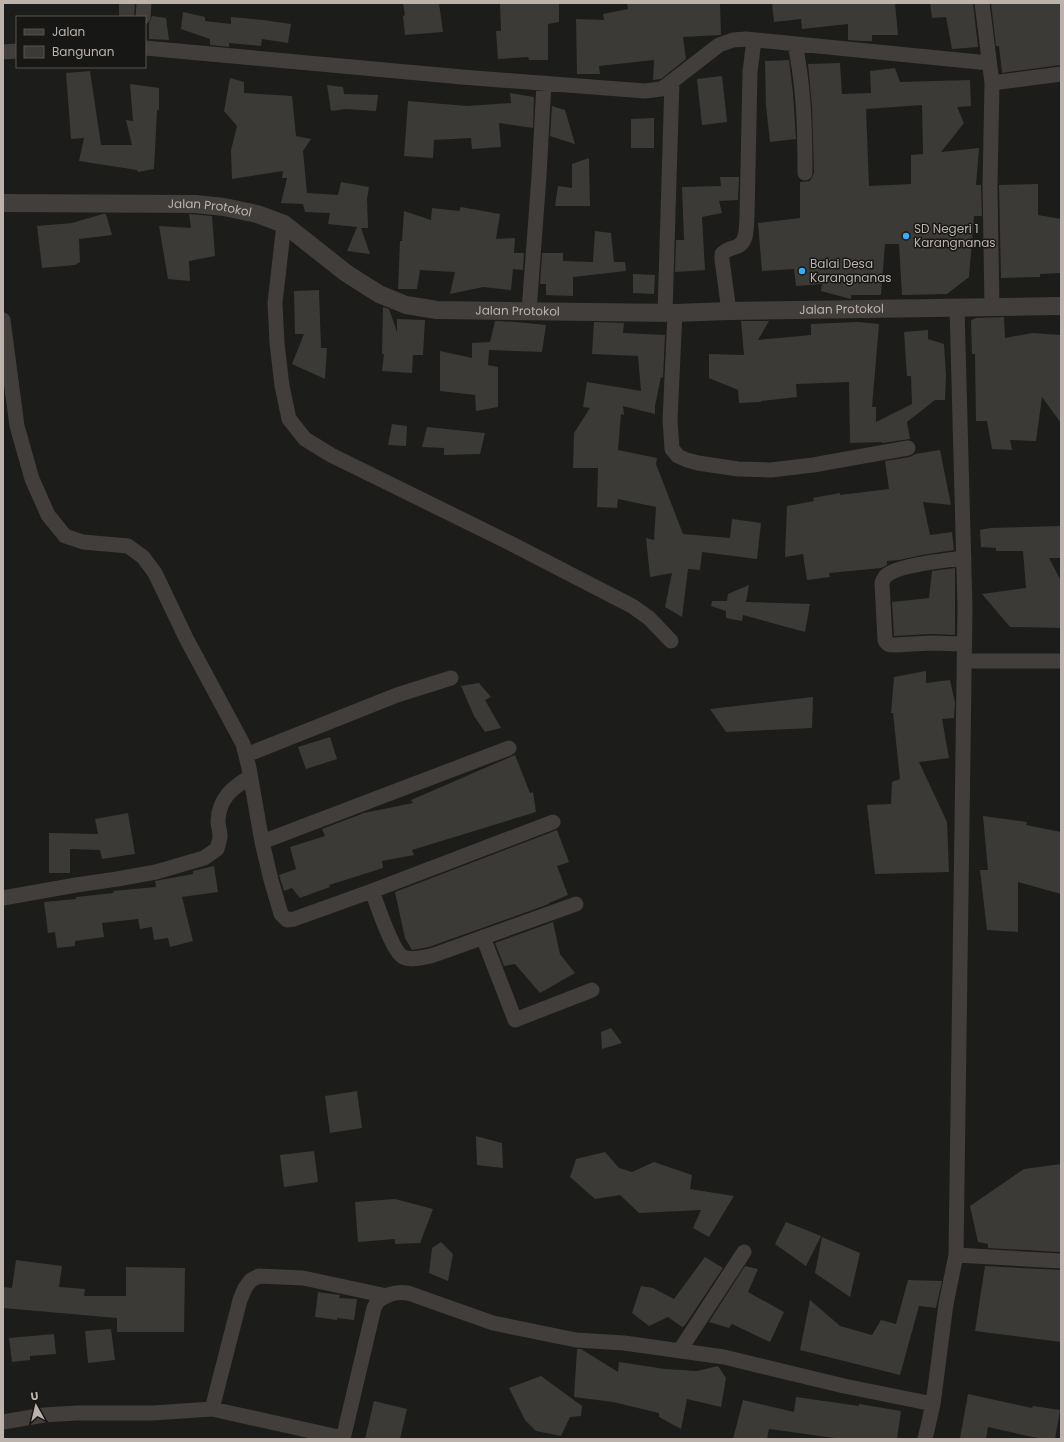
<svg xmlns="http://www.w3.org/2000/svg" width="1064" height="1442" font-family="Poppins,sans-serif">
	<rect width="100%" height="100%" fill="#1c1c1a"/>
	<!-- building -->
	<path fill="#3b3a37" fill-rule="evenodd" d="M 119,3 L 135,3 L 134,17 L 119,17 Z
		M 403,3 L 439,3 L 443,32 L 405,35 L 403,16 L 405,15 Z
		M 500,3 L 559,3 L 559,22 L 548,24 L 548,60 L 529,60 L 528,57 L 498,59 L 496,31 L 501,31 Z
		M 627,3 L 720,3 L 721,35 L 683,37 L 686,59 L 661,79 L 653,80 L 654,60 L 599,66 L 600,74 L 577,74 L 576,19 L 604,20 L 603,14 L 628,9 Z
		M 772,3 L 895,3 L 898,35 L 872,35 L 872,41 L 861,41 L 848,40 L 848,24 L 802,29 L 801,19 L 774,22 Z
		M 930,3 L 973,3 L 978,47 L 952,49 L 946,17 L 932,18 Z
		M 991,3 L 1061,3 L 1061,65 L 1002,73 L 999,46 L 996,46 Z
		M 183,12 L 205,17 L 205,21 L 231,24 L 231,17 L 263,20 L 291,24 L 288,43 L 262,39 L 261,46 L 229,43 L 229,47 L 210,45 L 210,39 L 181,29 Z
		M 152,16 L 166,18 L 169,40 L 149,39 L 149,23 Z
		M 789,60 L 793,93 L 796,139 L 770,142 L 766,106 L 765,61 Z
		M 840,63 L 842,94 L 871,93 L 870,71 L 895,68 L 900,82 L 970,80 L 971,106 L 957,107 L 964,123 L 941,152 L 979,148 L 976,185 L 981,185 L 982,216 L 974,216 L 969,277 L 947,294 L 902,295 L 899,244 L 885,244 L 881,295 L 851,295 L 851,299 L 821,291 L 822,284 L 796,286 L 794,269 L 762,271 L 758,223 L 800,218 L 800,182 L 810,181 L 814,173 L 812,107 L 808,64 ZM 922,105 L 923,154 L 911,155 L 911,184 L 869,186 L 866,109 Z
		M 90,71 L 101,145 L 132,145 L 126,120 L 133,121 L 130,84 L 159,88 L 159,110 L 157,110 L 154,169 L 138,172 L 137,170 L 79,161 L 84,138 L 71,139 L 66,73 Z
		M 722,76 L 727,122 L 702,125 L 697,79 Z
		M 230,78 L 244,82 L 244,93 L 292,96 L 296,136 L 311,139 L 303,151 L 307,193 L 338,195 L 341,182 L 369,187 L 367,199 L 368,228 L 361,228 L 370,254 L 347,251 L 357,227 L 328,224 L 330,213 L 305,212 L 303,204 L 281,203 L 287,178 L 282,178 L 283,171 L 232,179 L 231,150 L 237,126 L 224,111 Z
		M 327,85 L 343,87 L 344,94 L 378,95 L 376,111 L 346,109 L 331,111 Z
		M 510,93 L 534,97 L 533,128 L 499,123 L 501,147 L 472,149 L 471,138 L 434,140 L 433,158 L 404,156 L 408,101 L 467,106 L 511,103 Z
		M 552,106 L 565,110 L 575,144 L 550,136 Z
		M 654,118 L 654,148 L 631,148 L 631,119 Z
		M 589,158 L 590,206 L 555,206 L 558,186 L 572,188 L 572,164 Z
		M 720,177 L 739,177 L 738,200 L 719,201 L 722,213 L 702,217 L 705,270 L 675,272 L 676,240 L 684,240 L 682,187 L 721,186 Z
		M 1038,184 L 1038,215 L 1061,219 L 1061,273 L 1040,274 L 1040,277 L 1001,278 L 999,185 Z
		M 461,207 L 500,214 L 496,239 L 515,238 L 514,253 L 524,253 L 523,270 L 513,269 L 511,290 L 483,287 L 450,294 L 455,272 L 420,270 L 417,289 L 398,289 L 400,241 L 402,241 L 404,211 L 431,220 L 432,208 L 459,211 Z
		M 103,214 L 106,214 L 112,235 L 79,239 L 80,262 L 75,265 L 42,268 L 37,226 L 72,223 Z
		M 189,214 L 212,216 L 215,256 L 189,261 L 190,281 L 168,279 L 159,226 L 191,228 Z
		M 595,231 L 611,233 L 614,262 L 625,262 L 626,271 L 573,277 L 573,296 L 546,295 L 546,284 L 540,284 L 542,253 L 563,253 L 563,261 L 593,262 Z
		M 633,274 L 655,275 L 654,294 L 633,293 Z
		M 319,290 L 321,348 L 327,348 L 325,379 L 292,364 L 304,334 L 295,334 L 294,291 Z
		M 383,307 L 389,309 L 397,332 L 397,319 L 425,320 L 423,355 L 413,355 L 412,373 L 382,371 L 384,354 L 382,354 Z
		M 1004,317 L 1005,338 L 1032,333 L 1061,335 L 1061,423 L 1042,397 L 1036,441 L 1010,440 L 1012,450 L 992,449 L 987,421 L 976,421 L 975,354 L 972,354 L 971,320 L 976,318 Z
		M 495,321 L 516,322 L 546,325 L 542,352 L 489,350 L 488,365 L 498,367 L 498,407 L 476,411 L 475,395 L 440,391 L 440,351 L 472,358 L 472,343 L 490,342 Z
		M 741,321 L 769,321 L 758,340 L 811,335 L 811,324 L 858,322 L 879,324 L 872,407 L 876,407 L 876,422 L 912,404 L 911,376 L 907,376 L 904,332 L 928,330 L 928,339 L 944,344 L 946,376 L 945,400 L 935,400 L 907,422 L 910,439 L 882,443 L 882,442 L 850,443 L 849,382 L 796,384 L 797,397 L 761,401 L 761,402 L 739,403 L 738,390 L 709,378 L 709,354 L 744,355 Z
		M 594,322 L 624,323 L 623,333 L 665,335 L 663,378 L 661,377 L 655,406 L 655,414 L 623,406 L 624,415 L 621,414 L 618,450 L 657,458 L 656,464 L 683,534 L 730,538 L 732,519 L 761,523 L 757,559 L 702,552 L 700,570 L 688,569 L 682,617 L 665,607 L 672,573 L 650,577 L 646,538 L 654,540 L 656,507 L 618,499 L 617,508 L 597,507 L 598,468 L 573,468 L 574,433 L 590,408 L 583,407 L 587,382 L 641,391 L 638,356 L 592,354 Z
		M 392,424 L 407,426 L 406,446 L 388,445 Z
		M 427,427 L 485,433 L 480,454 L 444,455 L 444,448 L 422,447 Z
		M 940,450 L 951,505 L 923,502 L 930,535 L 952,532 L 954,550 L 922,555 L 899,560 L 887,561 L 887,565 L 881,568 L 829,573 L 830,577 L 807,580 L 803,554 L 785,557 L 787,506 L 814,501 L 813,498 L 840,493 L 840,495 L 889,489 L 885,461 L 910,457 L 915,454 Z
		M 1061,526 L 1061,558 L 1049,558 L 1061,581 L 1061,628 L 1010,627 L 982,594 L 1026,588 L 1023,551 L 996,551 L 996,548 L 981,547 L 980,530 L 990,528 Z
		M 955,568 L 955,635 L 930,634 L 894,636 L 892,602 L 929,598 L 932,571 Z
		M 749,585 L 746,602 L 810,604 L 805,632 L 743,615 L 742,621 L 726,618 L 726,611 L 711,606 L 712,601 L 727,601 L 728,594 Z
		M 926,671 L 926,683 L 950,680 L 955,703 L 954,718 L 942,719 L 949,758 L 919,762 L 947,822 L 949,872 L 875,874 L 867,805 L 891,804 L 892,782 L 900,779 L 893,713 L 891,713 L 894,677 Z
		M 479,683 L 491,697 L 485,700 L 501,728 L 485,732 L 474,716 L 461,686 Z
		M 813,697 L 812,728 L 726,732 L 710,709 Z
		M 330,737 L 337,759 L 306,769 L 298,747 Z
		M 515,755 L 530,793 L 533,792 L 536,812 L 412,850 L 414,855 L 382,861 L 383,868 L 329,885 L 330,887 L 300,898 L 292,888 L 284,891 L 279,875 L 296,869 L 290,847 L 325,836 L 322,829 L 364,813 L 413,803 L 411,800 Z
		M 128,813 L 135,854 L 102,859 L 100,850 L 70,849 L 70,873 L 49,873 L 49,833 L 98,834 L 95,819 Z
		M 983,816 L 1027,822 L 1026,825 L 1061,832 L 1061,894 L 1018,882 L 1018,932 L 987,930 L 980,870 L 988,870 Z
		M 557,830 L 569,862 L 557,866 L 568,895 L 549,903 L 549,904 L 429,947 L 412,950 L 405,938 L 395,892 Z
		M 214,866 L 218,892 L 182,897 L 193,941 L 170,947 L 168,938 L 154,940 L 152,927 L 140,929 L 138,919 L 102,923 L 104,937 L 75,941 L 75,946 L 57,948 L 55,932 L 48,933 L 44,902 L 76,899 L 76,897 L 114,893 L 113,891 L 156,887 L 155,881 L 193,874 L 193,871 Z
		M 553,922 L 560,954 L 575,973 L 540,993 L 515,964 L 504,966 L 495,943 Z
		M 611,1028 L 622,1043 L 602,1049 L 601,1032 Z
		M 357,1091 L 362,1128 L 330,1133 L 325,1096 Z
		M 476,1136 L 502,1143 L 503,1168 L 477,1165 Z
		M 314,1151 L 318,1182 L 284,1187 L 280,1155 Z
		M 605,1152 L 619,1168 L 632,1172 L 654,1162 L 692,1175 L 690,1189 L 734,1196 L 709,1237 L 693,1228 L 701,1210 L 639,1213 L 620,1195 L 595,1199 L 570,1177 L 576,1159 Z
		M 1061,1164 L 1061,1252 L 988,1248 L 988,1244 L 978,1242 L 970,1206 L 1024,1169 Z
		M 395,1199 L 433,1209 L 420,1243 L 395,1244 L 395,1239 L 358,1242 L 355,1202 Z
		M 786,1222 L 821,1236 L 806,1266 L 775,1244 Z
		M 822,1237 L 860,1253 L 850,1297 L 815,1273 Z
		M 441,1242 L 453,1254 L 448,1281 L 429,1273 L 432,1248 Z
		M 705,1257 L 723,1268 L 685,1325 L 682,1327 L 668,1317 L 649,1326 L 632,1313 L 641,1286 L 653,1288 L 674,1299 Z
		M 16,1260 L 62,1266 L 59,1287 L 85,1289 L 84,1296 L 126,1296 L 126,1267 L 185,1268 L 184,1332 L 117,1332 L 117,1318 L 3,1308 L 3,1287 L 12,1288 Z
		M 745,1266 L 758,1269 L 748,1292 L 784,1312 L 770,1342 L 732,1324 L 729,1328 L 709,1322 Z
		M 985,1266 L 1061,1270 L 1061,1342 L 975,1331 Z
		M 908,1280 L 942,1281 L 936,1308 L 919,1306 L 900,1375 L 800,1350 L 810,1300 L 840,1326 L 872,1335 L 881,1320 L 896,1324 Z
		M 318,1292 L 340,1295 L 339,1298 L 357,1299 L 354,1320 L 337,1318 L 337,1320 L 315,1317 Z
		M 111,1329 L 115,1360 L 88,1363 L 85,1331 Z
		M 54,1334 L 56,1354 L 30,1356 L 30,1360 L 12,1362 L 9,1338 Z
		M 577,1349 L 581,1349 L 618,1372 L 619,1362 L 665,1369 L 697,1371 L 718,1366 L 726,1378 L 721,1407 L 687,1399 L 681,1429 L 659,1417 L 659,1413 L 613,1402 L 574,1397 Z
		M 541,1376 L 582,1406 L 581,1416 L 570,1417 L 561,1436 L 536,1431 L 525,1420 L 509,1388 Z
		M 968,1394 L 1032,1408 L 1033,1406 L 1060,1410 L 1055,1439 L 1043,1439 L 1023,1435 L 988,1427 L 986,1439 L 960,1438 Z
		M 796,1397 L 859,1406 L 859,1404 L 901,1411 L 897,1439 L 842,1439 L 769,1429 L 767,1439 L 733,1439 L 743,1400 L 794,1412 Z
		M 374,1401 L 407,1409 L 400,1439 L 365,1439 Z"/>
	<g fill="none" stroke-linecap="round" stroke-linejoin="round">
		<!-- minor -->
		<path stroke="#413e3b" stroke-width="15" d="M 982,3 L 992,83 L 990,185 L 992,308
			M 143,17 L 144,3
			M 795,44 C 804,87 805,129 805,173
			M 145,48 L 462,77 L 645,91 L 661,89 L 666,86 L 719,45 L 733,40 L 746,39 L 989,63
			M 3,52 L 17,51
			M 992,83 L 1061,74
			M 284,224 L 275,303 L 277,343 L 282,386 L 289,419 L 305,439 L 331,455 L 510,543 L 632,606 L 649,618 L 671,641
			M 529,311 L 539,176 L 544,83
			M 729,311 L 722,260 L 722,254 C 726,249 730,249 736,247 C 748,243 746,227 747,217 L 750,72 L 754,40
			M 665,313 L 672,81
			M 675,313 L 670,420 L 672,449 L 678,456 L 687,460 L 698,463 L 738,469 L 771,470 L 813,465 L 908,448
			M 3,320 L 17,426 L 32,479 L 48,515 L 65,536 L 83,542 L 128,546 L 143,557 L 155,573 L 186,638 L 243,744 L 249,768 L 262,842 L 271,880 L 281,914 L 287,920 L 294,919 L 372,891 C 377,904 392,951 403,957 C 411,961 423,957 431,956 L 576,904
			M 964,558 C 947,560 899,565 887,575 C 884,577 883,580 882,583 L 885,640 C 887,645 890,645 895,645 L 931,643 L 964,644
			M 964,661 L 1061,661
			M 246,755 L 397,695 L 451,678
			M 262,842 L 509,748
			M 372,891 L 553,822
			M 3,898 L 76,885 L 117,879 L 156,872 L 204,858 L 217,849 C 218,845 220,841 220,836 C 220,831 218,826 218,821 C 219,798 232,788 250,777
			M 483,937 L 515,1020 L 592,990
			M 956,1255 L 1061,1261
			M 680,1350 L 744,1252
			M 212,1409 L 240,1300 L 245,1288 L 251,1280 L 259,1276 L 303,1278 L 387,1296
			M 3,1422 L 44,1415 L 77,1413 L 153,1413 L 212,1409 L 343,1438
			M 343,1439 L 374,1308 C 379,1295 396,1291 408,1293 L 493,1323 L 576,1340 L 624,1343 L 724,1357 L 844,1386 L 933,1404
			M 925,1439 L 933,1404 L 946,1304 L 956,1255 L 965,608 L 957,307"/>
		<!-- tertiary -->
		<path stroke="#413e3b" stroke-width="18" id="s1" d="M 3,203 L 195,204 L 224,207 L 257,214 L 284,224 L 346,273 L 379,294 L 406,305 L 437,310 L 675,313 L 729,311 L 1061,306"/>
	</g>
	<!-- markers -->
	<g fill="#36adf8" stroke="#171715" stroke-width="1.5">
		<circle cx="906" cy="236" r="4"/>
		<circle cx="802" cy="271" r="4"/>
	</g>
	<g text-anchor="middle" stroke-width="3" stroke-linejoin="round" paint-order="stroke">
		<!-- street labels -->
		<g font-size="12" fill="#bcb3ac" stroke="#171715">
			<text dy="4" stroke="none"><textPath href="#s1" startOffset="207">Jalan Protokol</textPath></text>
			<text dy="4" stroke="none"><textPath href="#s1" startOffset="867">Jalan Protokol</textPath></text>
			<text dy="4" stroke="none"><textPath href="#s1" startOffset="543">Jalan Protokol</textPath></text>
		</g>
		<!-- poi labels -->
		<g font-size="12" fill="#bcb3ac" stroke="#171715" text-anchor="start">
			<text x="914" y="233">SD Negeri 1<tspan x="914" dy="14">Karangnanas</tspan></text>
			<text x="810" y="268">Balai Desa<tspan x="810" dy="14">Karangnanas</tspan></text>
		</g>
	</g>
	<!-- border -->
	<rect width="1064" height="1442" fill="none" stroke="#bcb3ac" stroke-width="8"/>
	<!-- legend -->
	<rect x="16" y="16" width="130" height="52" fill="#171715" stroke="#595551"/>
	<rect x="24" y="29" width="20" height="6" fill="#413e3b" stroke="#595551"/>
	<text x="52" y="36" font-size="12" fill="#bcb3ac">Jalan</text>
	<rect x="24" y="46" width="20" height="12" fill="#3b3a37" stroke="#595551"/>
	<text x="52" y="56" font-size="12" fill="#bcb3ac">Bangunan</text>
	<!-- north arrow -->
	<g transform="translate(36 1406) rotate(352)" stroke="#171715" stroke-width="3" paint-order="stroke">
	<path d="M0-3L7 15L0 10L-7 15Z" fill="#bcb3ac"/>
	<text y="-6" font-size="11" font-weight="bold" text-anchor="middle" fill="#bcb3ac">U</text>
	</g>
</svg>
